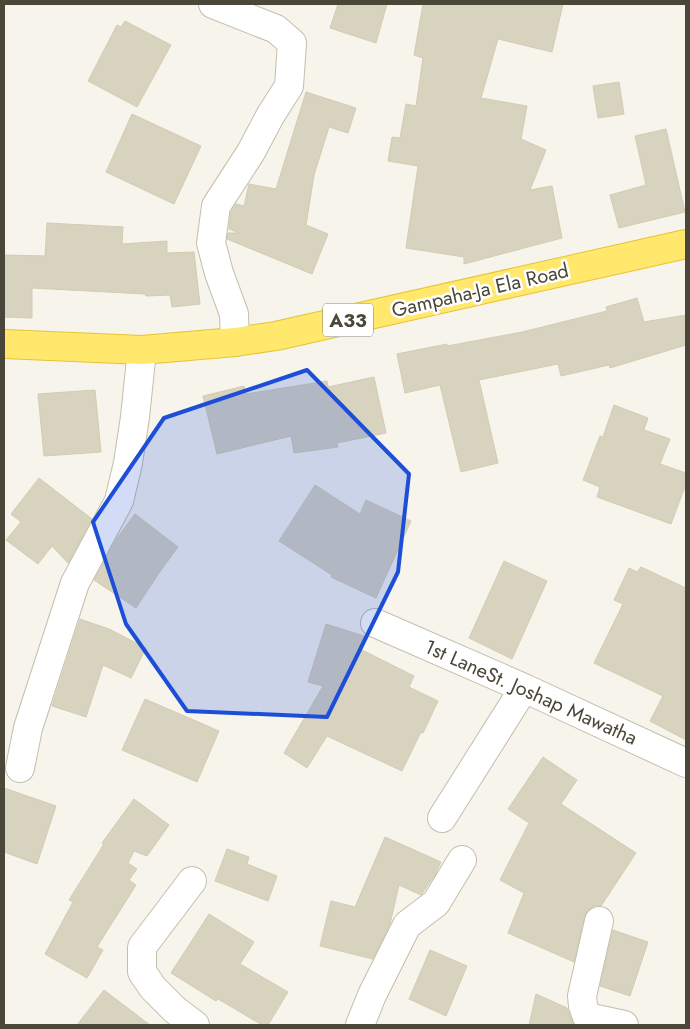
<svg xmlns="http://www.w3.org/2000/svg" width="690" height="1029" font-family="Jost,sans-serif">
	<rect width="100%" height="100%" fill="#f6f4eb"/>
	<!-- building -->
	<path fill="#d8d3bf" stroke="#d3ccb2" d="M 338,4 L 387,4 L 376,43 L 330,28 Z
		M 423,4 L 563,4 L 552,52 L 498,39 L 481,98 L 527,106 L 521,139 L 546,150 L 530,190 L 552,186 L 562,238 L 464,264 L 464,257 L 406,248 L 418,166 L 388,161 L 392,137 L 400,138 L 406,104 L 416,106 L 423,58 L 414,55 Z
		M 125,21 L 171,45 L 137,107 L 88,81 L 117,25 L 121,27 Z
		M 619,82 L 624,114 L 598,118 L 593,86 Z
		M 306,92 L 356,108 L 348,133 L 329,127 L 314,175 L 306,225 L 328,234 L 312,274 L 227,239 L 228,233 L 239,233 L 229,229 L 231,212 L 236,204 L 244,206 L 249,184 L 276,189 Z
		M 132,114 L 201,146 L 174,204 L 106,172 Z
		M 666,129 L 685,212 L 619,228 L 610,195 L 646,185 L 635,136 Z
		M 47,223 L 123,227 L 122,244 L 167,241 L 167,253 L 194,252 L 200,304 L 172,307 L 170,295 L 146,296 L 145,294 L 32,288 L 32,318 L 4,317 L 4,255 L 45,256 Z
		M 637,298 L 644,322 L 686,315 L 686,345 L 610,368 L 609,365 L 561,376 L 558,364 L 479,380 L 498,463 L 461,472 L 440,385 L 405,393 L 397,354 L 447,344 L 447,346 L 522,332 L 607,311 L 606,307 Z
		M 374,377 L 386,433 L 337,443 L 338,447 L 294,453 L 291,436 L 217,454 L 203,396 L 244,386 L 246,394 L 327,381 L 328,387 Z
		M 95,390 L 101,452 L 44,456 L 38,394 Z
		M 614,405 L 648,418 L 644,430 L 670,439 L 660,464 L 686,473 L 686,484 L 671,524 L 597,497 L 600,487 L 583,480 L 600,436 L 603,437 Z
		M 39,478 L 92,519 L 68,563 L 52,546 L 38,564 L 6,540 L 21,522 L 11,514 Z
		M 315,485 L 360,514 L 366,500 L 411,521 L 376,598 L 331,577 L 332,575 L 279,541 Z
		M 135,514 L 178,547 L 159,573 L 136,608 L 94,580 L 117,538 Z
		M 504,561 L 547,581 L 512,659 L 469,638 Z
		M 641,567 L 686,588 L 686,740 L 650,721 L 663,696 L 594,663 L 623,604 L 614,600 L 629,568 L 637,572 Z
		M 80,619 L 109,629 L 146,648 L 131,678 L 103,665 L 86,717 L 52,706 Z
		M 326,624 L 364,636 L 360,649 L 414,676 L 409,687 L 438,701 L 423,733 L 421,732 L 402,771 L 327,736 L 307,768 L 284,753 L 323,686 L 308,682 Z
		M 145,699 L 219,731 L 197,782 L 122,750 Z
		M 543,757 L 577,780 L 561,804 L 636,853 L 601,906 L 594,906 L 587,911 L 584,918 L 574,962 L 508,933 L 524,893 L 500,880 L 529,823 L 508,809 Z
		M 4,788 L 56,806 L 37,864 L 4,852 Z
		M 134,799 L 169,825 L 147,856 L 134,851 L 128,863 L 137,869 L 129,880 L 136,885 L 97,947 L 103,950 L 87,978 L 45,954 L 73,902 L 69,900 L 104,844 L 102,843 Z
		M 385,837 L 441,862 L 435,875 L 421,895 L 399,885 L 390,924 L 373,959 L 320,946 L 331,901 L 355,907 Z
		M 227,849 L 249,857 L 247,864 L 277,876 L 268,901 L 215,881 Z
		M 209,914 L 254,942 L 240,964 L 288,992 L 268,1025 L 262,1025 L 218,999 L 216,1001 L 171,973 Z
		M 613,930 L 648,942 L 630,996 L 600,986 Z
		M 430,950 L 467,966 L 446,1016 L 409,999 Z
		M 104,990 L 150,1025 L 77,1025 Z
		M 536,994 L 567,1008 L 574,1025 L 529,1025 Z"/>
	<g fill="none" stroke-linecap="round" stroke-linejoin="round">
		<!-- street casing -->
		<g stroke="#c2bfac" stroke-width="30">
			<path id="street" d="M 213,4 L 276,29 L 292,43 L 289,86 L 270,116 L 251,152 L 216,206 L 211,243 L 219,273 L 234,314 L 235,342
				M 375,623 L 524,688 L 686,763
				M 20,768 L 28,728 L 75,583 L 119,501 L 128,463 L 135,417 L 142,350
				M 442,818 L 524,688
				M 192,881 L 142,947 L 142,972 L 153,988 L 175,1010 L 195,1025
				M 599,921 L 582,996 L 583,1006 L 587,1017 L 624,1025
				M 360,1025 L 372,995 L 407,925 L 436,903 L 462,860"/>
		</g>
		<!-- highway casing -->
		<g stroke="#e5c435" stroke-width="30">
			<path id="highway" d="M 4,344 L 142,350 L 235,342 L 276,336 L 686,244"/>
		</g>
		<!-- street -->
		<use href="#street" stroke="#fff" stroke-width="28"/>
		<!-- highway -->
		<use href="#highway" stroke="#ffe86c" stroke-width="28"/>
	</g>
	<!-- marked area -->
	<path fill="#1d4ed8" fill-opacity="0.2" stroke="#1d4ed8" stroke-width="4" stroke-linejoin="round" d="M 307,370 L 409,474 L 398,572 L 327,717 L 187,711 L 126,624 L 93,522 L 164,418 Z"/>
	<g text-anchor="middle" stroke-width="5" stroke-linejoin="round" paint-order="stroke">
		<!-- shield labels -->
		<rect fill="#fff" stroke="#817e74" stroke-width="1" x="323" y="303.5" width="50" height="33" rx="4"/>
		<g font-size="19" font-weight="bold" fill="#4b4738">
			<text x="348" y="327">A33</text>
		</g>
		<!-- street labels -->
		<g font-size="20" fill="#4b4738" stroke="#fff">
			<text transform="translate(480 290) rotate(-13)" y="7">Gampaha-Ja Ela Road</text>
			<text transform="translate(531 692) rotate(24)" y="7">1st LaneSt. Joshap Mawatha</text>
		</g>
	</g>
	<!-- border -->
	<rect width="690" height="1029" fill="none" stroke="#4b4738" stroke-width="10"/>
</svg>
